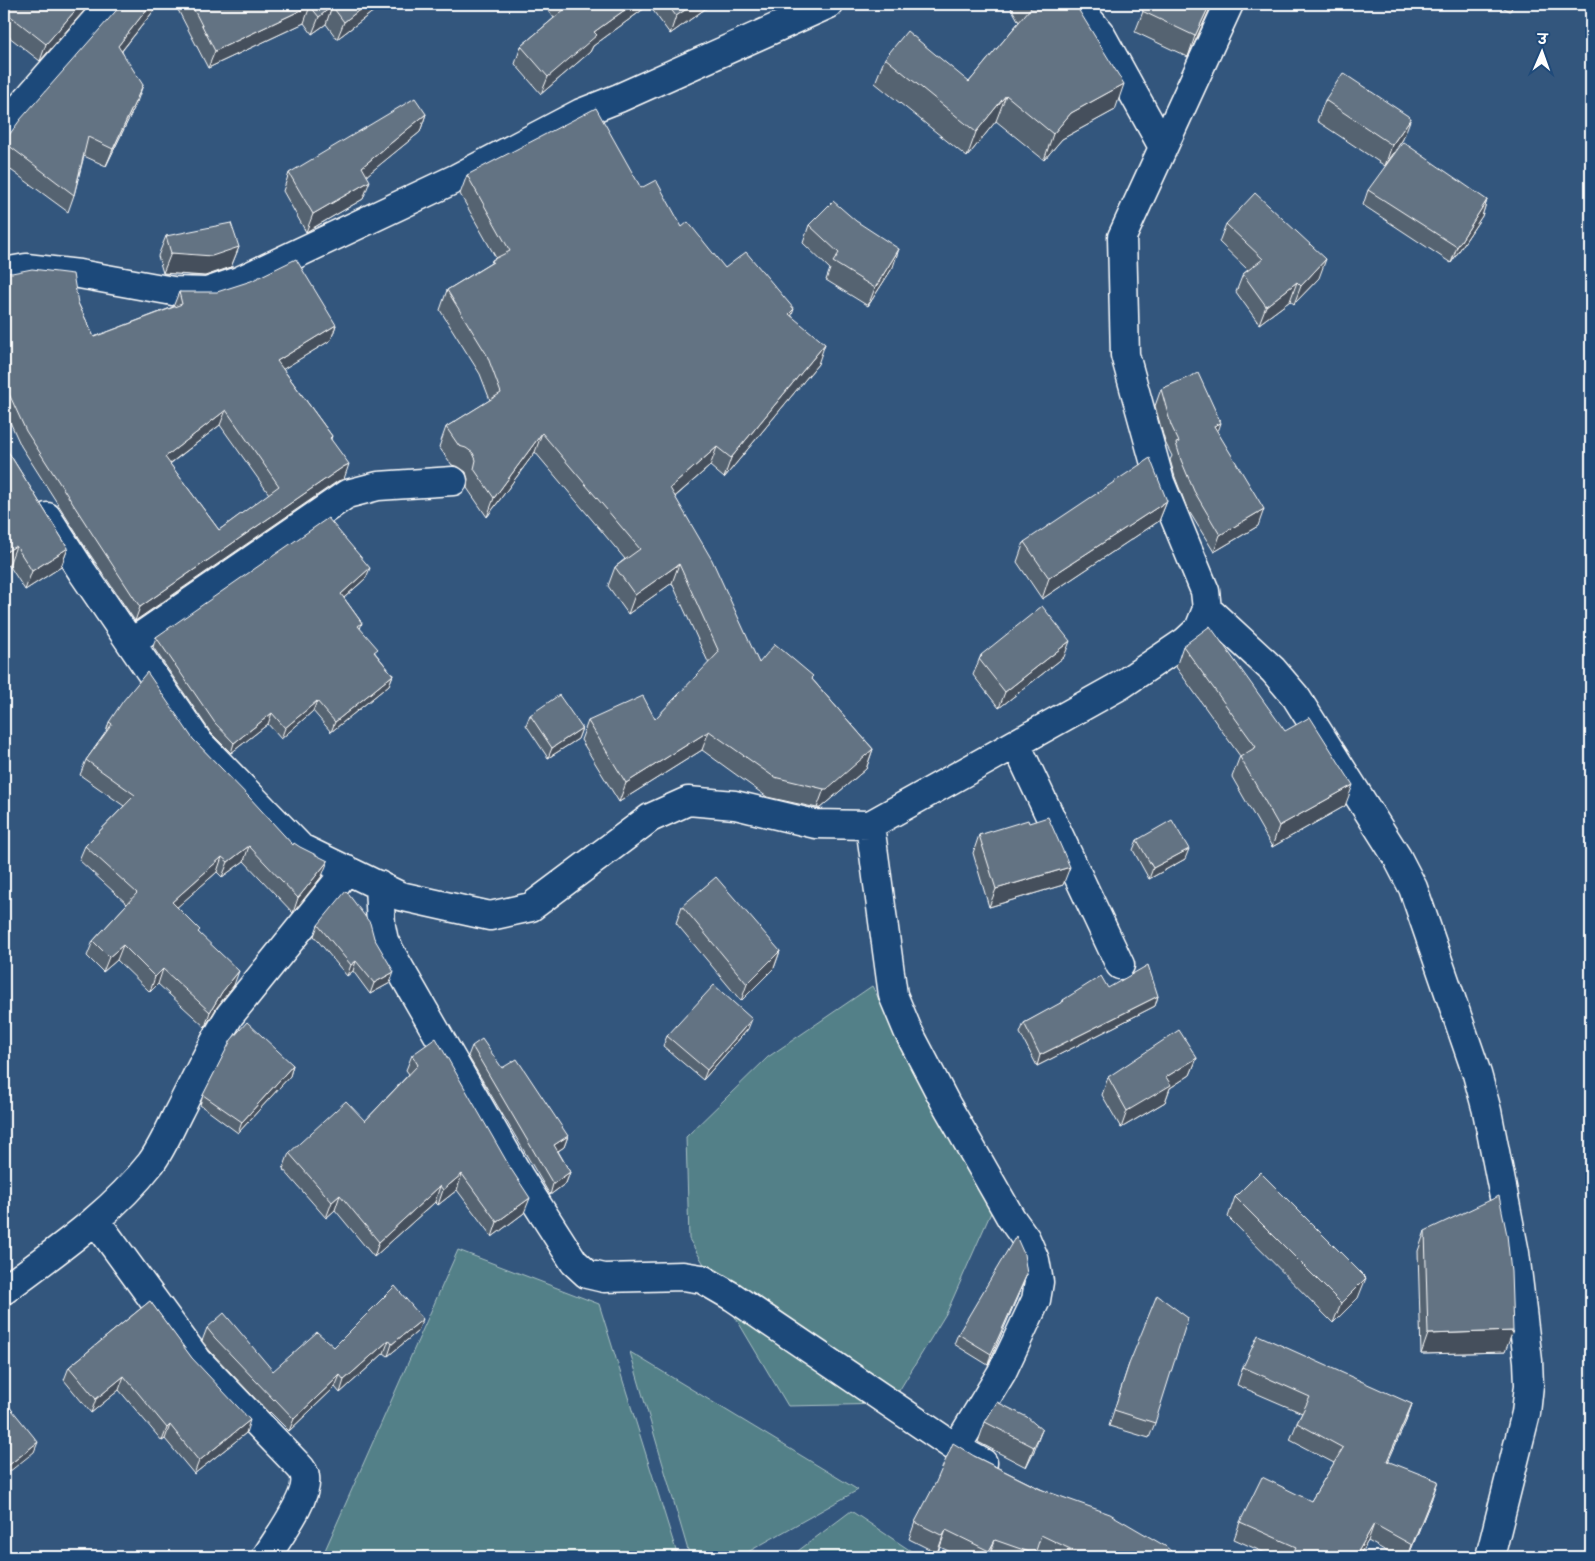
<svg xmlns="http://www.w3.org/2000/svg" width="1595" height="1561" font-family="'Comic Neue','Playpen Sans Deva',sans-serif">
	<rect width="100%" height="100%" fill="#33567d"/>
	<filter id="ink" filterUnits="userSpaceOnUse"><feTurbulence type="fractalNoise" baseFrequency=".02" numOctaves="2"/><feDisplacementMap in="SourceGraphic" scale="10" xChannelSelector="R" yChannelSelector="G"/><feConvolveMatrix kernelMatrix="1 2 1 2 8 2 1 2 1" color-interpolation-filters="sRGB"/></filter>
	<g filter="url(#ink)">
		<!-- green -->
		<path fill="#538088" stroke="#a9c0c4" d="M 872,986 L 993,1208 L 947,1312 L 891,1404 L 788,1406 L 689,1239 L 686,1137 L 768,1057 Z
			M 458,1250 L 599,1304 L 678,1557 L 322,1557 Z
			M 630,1352 L 858,1490 L 739,1557 L 690,1557 Z
			M 851,1511 L 920,1557 L 790,1557 Z"/>
		<g fill="none" stroke-linecap="round" stroke-linejoin="round">
			<!-- minor casing -->
			<g stroke="#fff" stroke-width="31">
				<path id="minor" d="M 1076,4 L 1100,33 L 1163,147
					M 4,126 L 110,4
					M 4,272 L 26,268 L 79,274 L 173,291 L 207,292 L 239,281 L 457,178 L 581,113 L 619,98 L 829,4
					M 47,517 L 83,573 L 199,743 L 301,848 L 400,896 L 490,916 L 531,907 L 650,818 L 688,801 L 735,805 L 815,824 L 870,825 L 1121,685 L 1186,641 L 1199,629 L 1207,609 L 1205,591 L 1160,482 L 1125,355 L 1122,237 L 1229,4
					M 1207,609 L 1273,670 L 1296,697 L 1397,857 L 1413,888 L 1477,1074 L 1487,1111 L 1515,1253 L 1528,1361 L 1529,1385 L 1526,1413 L 1490,1557
					M 131,643 L 347,494 L 378,486 L 453,481
					M 1016,744 L 1120,965
					M 870,825 L 893,995 L 908,1031 L 946,1104 L 1011,1218 L 1026,1239 L 1035,1260 L 1039,1282 L 1036,1300 L 1002,1372 L 956,1448
					M 379,885 L 381,926 L 384,941 L 519,1176 L 574,1262 L 587,1274 L 604,1278 L 683,1276 L 702,1279 L 733,1297 L 956,1448 L 983,1463
					M 96,1221 L 198,1361 L 297,1464 C 300,1467 305,1472 305,1477 C 309,1497 277,1539 266,1557
					M 4,1290 C 56,1251 110,1215 151,1163 C 162,1148 170,1129 178,1113 C 195,1080 211,1046 230,1015 L 347,870"/>
			</g>
			<!-- minor -->
			<use href="#minor" stroke="#1f4a7a" stroke-width="28"/>
		</g>
		<!-- wall -->
		<path fill="#556371" stroke="#fff" fill-rule="evenodd" d="M 4,4 L 90,4 L 40,61 L 4,33 Z
			M 159,4 L 122,51 L 137,102 L 106,166 L 84,156 L 74,195 L 68,212 L 4,165 L 4,142 Z
			M 175,4 L 383,4 L 337,39 L 326,24 L 312,34 L 304,23 L 208,68 Z
			M 544,4 L 712,4 L 670,34 L 649,5 L 593,46 L 590,52 L 541,94 L 515,64 L 521,46 L 554,18 Z
			M 1009,4 L 1075,4 L 1115,110 L 1062,139 L 1044,160 L 996,121 L 967,157 L 875,83 L 885,58 L 969,82 L 1019,22 Z
			M 1146,4 L 1212,4 L 1188,57 L 1135,32 Z
			M 1496,4 L 1514,4 L 1510,11 Z
			M 1325,100 L 1403,139 L 1385,166 L 1317,121 Z
			M 426,114 L 420,132 L 367,175 L 363,199 L 306,232 L 283,191 L 289,173 Z
			M 467,175 L 641,188 L 725,268 L 792,316 L 818,364 L 724,478 L 710,466 L 675,497 L 759,663 L 812,679 L 873,749 L 866,769 L 820,808 L 817,808 L 767,797 L 702,750 L 619,802 L 581,740 L 588,721 L 655,719 L 709,664 L 672,583 L 628,614 L 608,586 L 615,567 L 625,559 L 535,452 L 487,517 L 467,488 L 468,479 L 466,472 L 459,467 L 452,465 L 439,447 L 446,427 L 490,400 L 480,374 L 440,310 L 447,290 L 491,263 L 492,260 L 496,258 L 460,194 Z
			M 1368,190 L 1487,200 L 1482,216 L 1451,263 L 1363,205 Z
			M 1226,224 L 1319,278 L 1294,304 L 1290,301 L 1259,324 L 1236,292 L 1243,274 L 1248,270 L 1219,242 Z
			M 809,225 L 893,267 L 868,306 L 826,280 L 830,269 L 803,243 Z
			M 166,236 L 239,247 L 231,267 L 205,276 L 163,273 L 158,256 Z
			M 4,272 L 78,303 L 94,337 L 173,307 L 179,292 L 336,325 L 331,340 L 283,369 L 332,436 L 331,439 L 344,479 L 338,481 L 135,621 L 87,550 L 21,446 L 4,409 ZM 220,425 L 269,494 L 219,530 L 170,464 Z
			M 1161,389 L 1218,432 L 1258,526 L 1214,552 L 1187,508 L 1175,477 L 1170,460 L 1172,456 L 1165,442 L 1155,406 Z
			M 4,445 L 68,548 L 61,567 L 25,590 L 9,565 L 4,568 Z
			M 1167,501 L 1159,521 L 1042,599 L 1017,562 L 1024,542 Z
			M 366,578 L 344,598 L 362,623 L 360,629 L 376,654 L 393,675 L 389,685 L 331,732 L 313,711 L 281,739 L 268,724 L 231,753 L 211,733 L 153,647 L 156,637 Z
			M 1183,646 L 1285,731 L 1345,806 L 1272,847 L 1232,777 L 1240,756 L 1176,667 Z
			M 981,655 L 1064,657 L 999,708 L 973,675 Z
			M 530,715 L 582,728 L 578,739 L 548,758 L 526,725 Z
			M 109,722 L 193,739 L 322,876 L 293,913 L 244,861 L 222,877 L 217,872 L 177,907 L 199,933 L 234,985 L 217,1007 L 205,1027 L 158,984 L 150,992 L 117,960 L 103,972 L 87,956 L 93,941 L 127,904 L 79,860 L 85,846 L 124,806 L 80,775 L 86,760 L 106,732 Z
			M 1029,823 L 1063,885 L 989,907 L 973,853 L 979,835 Z
			M 1137,840 L 1185,859 L 1149,879 L 1133,850 Z
			M 682,906 L 780,951 L 774,968 L 741,1001 L 676,923 Z
			M 318,925 L 374,938 L 390,983 L 370,994 L 353,971 L 347,976 L 314,936 Z
			M 1158,996 L 1155,1006 L 1037,1066 L 1020,1033 L 1024,1023 L 1062,1003 L 1063,1000 Z
			M 748,1029 L 703,1080 L 663,1046 L 667,1036 Z
			M 472,1046 L 502,1068 L 568,1136 L 564,1147 L 558,1151 L 570,1172 L 566,1183 L 550,1195 L 468,1056 Z
			M 412,1055 L 524,1213 L 492,1237 L 457,1190 L 438,1205 L 435,1202 L 374,1257 L 335,1210 L 326,1218 L 283,1169 L 289,1153 L 365,1121 L 409,1074 L 406,1070 Z
			M 1197,1058 L 1190,1075 L 1170,1088 L 1165,1102 L 1121,1128 L 1102,1095 L 1108,1077 Z
			M 293,1065 L 290,1076 L 238,1133 L 200,1105 L 203,1095 Z
			M 1235,1197 L 1358,1298 L 1333,1323 L 1228,1217 Z
			M 1425,1231 L 1505,1352 L 1421,1354 L 1418,1251 Z
			M 1027,1274 L 988,1365 L 954,1344 L 958,1334 Z
			M 150,1301 L 246,1433 L 194,1474 L 165,1439 L 162,1441 L 119,1390 L 91,1413 L 64,1380 L 69,1367 Z
			M 207,1328 L 273,1371 L 334,1347 L 418,1331 L 388,1356 L 384,1353 L 340,1393 L 335,1387 L 289,1431 L 270,1412 L 269,1413 L 210,1351 L 202,1341 Z
			M 1129,1364 L 1155,1423 L 1149,1438 L 1109,1426 Z
			M 1243,1367 L 1412,1404 L 1406,1421 L 1388,1461 L 1432,1498 L 1408,1557 L 1397,1557 L 1368,1541 L 1358,1557 L 1274,1557 L 1234,1539 L 1240,1522 L 1311,1501 L 1334,1463 L 1290,1440 L 1297,1423 L 1302,1413 L 1237,1385 Z
			M 1027,1417 L 1034,1451 L 1026,1467 L 978,1442 L 985,1422 Z
			M 974,1456 L 1178,1557 L 1046,1557 L 1036,1552 L 1034,1557 L 961,1557 L 940,1547 L 937,1553 L 909,1539 L 915,1522 Z"/>
		<!-- shaded-wall -->
		<path fill="#45505c" stroke="#fff" d="M 81,4 L 90,4 L 40,61 L 46,44 Z
			M 151,4 L 159,4 L 112,63 L 118,46 Z
			M 367,4 L 383,4 L 337,39 L 344,22 Z
			M 633,4 L 650,4 L 649,5 L 593,46 L 590,52 L 541,94 L 548,77 L 594,32 Z
			M 694,4 L 712,4 L 670,34 L 676,16 Z
			M 1210,4 L 1212,4 L 1188,57 L 1195,36 Z
			M 310,6 L 304,23 L 208,68 L 215,51 Z
			M 332,6 L 326,24 L 312,34 L 319,17 Z
			M 1124,84 L 1115,110 L 1062,139 L 1044,160 L 1053,134 L 1071,113 Z
			M 143,85 L 137,102 L 106,166 L 113,149 Z
			M 1006,95 L 996,121 L 967,157 L 976,132 Z
			M 426,114 L 420,132 L 355,185 L 362,167 Z
			M 1411,118 L 1403,139 L 1385,166 L 1392,145 Z
			M 370,181 L 363,199 L 306,232 L 313,214 Z
			M 1487,200 L 1482,216 L 1451,263 L 1457,247 Z
			M 239,247 L 231,267 L 205,276 L 163,273 L 171,253 Z
			M 899,249 L 893,267 L 868,306 L 875,288 Z
			M 1326,259 L 1319,278 L 1294,304 L 1301,286 Z
			M 1297,282 L 1290,301 L 1259,324 L 1266,306 Z
			M 794,309 L 787,329 L 789,314 Z
			M 336,325 L 331,340 L 272,376 L 277,361 Z
			M 825,344 L 818,364 L 724,478 L 731,458 Z
			M 226,410 L 220,425 L 159,472 L 165,457 Z
			M 1221,423 L 1215,440 L 1214,426 Z
			M 542,433 L 535,452 L 487,517 L 494,498 Z
			M 717,447 L 710,466 L 663,507 L 670,488 Z
			M 349,464 L 344,479 L 338,481 L 135,621 L 140,607 L 343,467 Z
			M 1167,501 L 1159,521 L 1042,599 L 1049,578 Z
			M 1264,509 L 1258,526 L 1214,552 L 1220,535 Z
			M 16,546 L 9,565 L 4,568 L 4,553 Z
			M 68,548 L 61,567 L 25,590 L 32,571 Z
			M 679,564 L 672,583 L 628,614 L 635,595 Z
			M 370,568 L 366,578 L 337,604 L 341,594 Z
			M 1070,641 L 1064,657 L 999,708 L 1005,692 Z
			M 393,675 L 389,685 L 331,732 L 335,722 Z
			M 317,701 L 313,711 L 281,739 L 285,728 Z
			M 272,713 L 268,724 L 231,753 L 234,743 Z
			M 582,728 L 578,739 L 548,758 L 552,748 Z
			M 709,731 L 702,750 L 619,802 L 626,783 Z
			M 873,749 L 866,769 L 820,808 L 817,808 L 824,789 Z
			M 1353,785 L 1345,806 L 1272,847 L 1279,826 Z
			M 249,846 L 244,861 L 222,877 L 228,862 Z
			M 1189,849 L 1185,859 L 1149,879 L 1153,868 Z
			M 222,857 L 217,872 L 166,917 L 172,902 Z
			M 328,861 L 322,876 L 293,913 L 298,898 Z
			M 1070,867 L 1063,885 L 989,907 L 996,889 Z
			M 123,945 L 117,960 L 103,972 L 109,957 Z
			M 780,951 L 774,968 L 741,1001 L 747,984 Z
			M 356,961 L 353,971 L 347,976 L 351,965 Z
			M 163,969 L 158,984 L 150,992 L 155,977 Z
			M 239,971 L 234,985 L 217,1007 L 205,1027 L 210,1012 L 222,992 Z
			M 394,972 L 390,983 L 370,994 L 374,983 Z
			M 1158,996 L 1155,1006 L 1037,1066 L 1040,1055 Z
			M 752,1019 L 748,1029 L 703,1080 L 707,1070 Z
			M 1197,1058 L 1190,1075 L 1170,1088 L 1165,1102 L 1121,1128 L 1127,1111 L 1166,1077 Z
			M 293,1065 L 290,1076 L 238,1133 L 242,1122 Z
			M 568,1136 L 564,1147 L 550,1156 L 554,1145 Z
			M 570,1172 L 566,1183 L 550,1195 L 553,1184 Z
			M 462,1174 L 457,1190 L 438,1205 L 443,1190 Z
			M 440,1186 L 435,1202 L 374,1257 L 379,1242 Z
			M 340,1195 L 335,1210 L 326,1218 L 332,1202 Z
			M 530,1198 L 524,1213 L 492,1237 L 497,1222 Z
			M 1027,1274 L 1023,1284 L 988,1365 L 991,1354 Z
			M 1366,1278 L 1358,1298 L 1333,1323 L 1341,1303 Z
			M 423,1319 L 418,1331 L 388,1356 L 392,1344 Z
			M 1513,1331 L 1505,1352 L 1421,1354 L 1428,1334 Z
			M 389,1340 L 384,1353 L 340,1393 L 344,1380 Z
			M 340,1375 L 335,1387 L 289,1431 L 294,1419 Z
			M 124,1376 L 119,1390 L 91,1413 L 96,1399 Z
			M 1412,1404 L 1406,1421 L 1381,1478 L 1387,1461 Z
			M 250,1420 L 246,1433 L 194,1474 L 199,1461 Z
			M 170,1425 L 165,1439 L 162,1441 L 167,1428 Z
			M 1042,1430 L 1034,1451 L 1026,1467 L 1034,1447 Z
			M 38,1442 L 34,1452 L 4,1476 L 4,1469 Z
			M 1438,1481 L 1432,1498 L 1408,1557 L 1412,1545 Z
			M 1374,1524 L 1368,1541 L 1358,1557 L 1355,1557 Z
			M 946,1530 L 940,1547 L 937,1553 L 943,1536 Z
			M 995,1540 L 989,1557 L 987,1557 L 989,1551 Z"/>
		<!-- building -->
		<path fill="#637383" stroke="#fff" fill-rule="evenodd" d="M 4,4 L 81,4 L 46,44 L 4,11 Z
			M 122,4 L 151,4 L 118,46 L 143,85 L 113,149 L 88,137 L 74,195 L 4,142 L 20,120 Z
			M 191,4 L 367,4 L 344,22 L 332,6 L 319,17 L 310,6 L 215,51 Z
			M 563,4 L 633,4 L 594,32 L 597,35 L 548,77 L 521,46 L 566,8 Z
			M 667,4 L 694,4 L 676,16 Z
			M 1034,4 L 1075,4 L 1124,84 L 1071,113 L 1053,134 L 1006,95 L 976,132 L 885,58 L 907,31 L 969,82 Z
			M 1146,4 L 1210,4 L 1195,36 L 1142,11 Z
			M 1343,73 L 1411,118 L 1392,145 L 1325,100 Z
			M 415,98 L 426,114 L 362,167 L 370,181 L 313,214 L 289,173 Z
			M 596,108 L 641,188 L 656,180 L 682,227 L 688,222 L 725,268 L 746,252 L 794,309 L 789,314 L 825,344 L 731,458 L 717,447 L 670,488 L 712,560 L 759,663 L 775,644 L 813,676 L 811,678 L 873,749 L 827,789 L 824,789 L 774,777 L 709,731 L 626,783 L 588,721 L 643,696 L 655,719 L 719,652 L 679,564 L 635,595 L 615,567 L 640,549 L 542,433 L 494,498 L 474,469 L 476,460 L 473,453 L 466,448 L 459,446 L 446,427 L 501,393 L 487,355 L 447,290 L 493,262 L 492,260 L 510,251 L 467,175 Z
			M 1403,142 L 1487,200 L 1457,247 L 1368,190 Z
			M 1255,193 L 1326,259 L 1301,286 L 1297,282 L 1266,306 L 1243,274 L 1263,259 L 1226,224 Z
			M 833,201 L 856,221 L 899,249 L 875,288 L 833,262 L 839,253 L 809,225 Z
			M 231,223 L 239,247 L 212,256 L 171,253 L 166,236 Z
			M 296,259 L 336,325 L 277,361 L 332,436 L 330,438 L 349,464 L 343,467 L 140,607 L 93,535 L 26,431 L 4,383 L 4,376 L 9,374 L 4,357 L 4,272 L 12,273 L 32,269 L 73,274 L 78,303 L 94,337 L 182,304 L 179,292 L 217,292 L 251,281 ZM 226,410 L 279,486 L 219,530 L 165,457 Z
			M 1198,373 L 1221,423 L 1214,426 L 1264,509 L 1220,535 L 1194,491 L 1181,460 L 1176,443 L 1179,442 L 1171,425 L 1161,389 Z
			M 4,445 L 68,548 L 32,571 L 16,546 L 4,553 Z
			M 1150,458 L 1167,501 L 1049,578 L 1024,542 Z
			M 328,518 L 370,568 L 341,594 L 362,623 L 358,626 L 378,649 L 374,652 L 393,675 L 335,722 L 317,701 L 285,728 L 272,713 L 234,743 L 215,723 L 156,637 Z
			M 1042,606 L 1070,641 L 1005,692 L 979,659 L 982,656 L 981,655 Z
			M 1210,626 L 1285,731 L 1310,717 L 1353,785 L 1279,826 L 1240,757 L 1256,747 L 1183,646 Z
			M 147,672 L 193,739 L 250,798 L 293,845 L 294,843 L 300,847 L 328,861 L 298,898 L 249,846 L 228,862 L 222,857 L 172,902 L 200,930 L 198,932 L 239,971 L 222,992 L 210,1012 L 163,969 L 155,977 L 123,945 L 109,957 L 93,941 L 137,893 L 85,846 L 135,795 L 86,760 L 112,724 L 109,722 L 123,701 Z
			M 559,695 L 582,728 L 552,748 L 530,715 Z
			M 1048,817 L 1070,867 L 996,889 L 979,835 L 1028,820 L 1029,823 Z
			M 1172,820 L 1189,849 L 1153,868 L 1137,840 Z
			M 716,877 L 780,951 L 747,984 L 682,906 Z
			M 346,891 L 370,923 L 374,938 L 394,972 L 374,983 L 356,961 L 351,965 L 318,925 Z
			M 1148,965 L 1158,996 L 1040,1055 L 1024,1023 L 1064,1001 L 1063,1000 L 1101,976 L 1108,988 Z
			M 714,985 L 752,1019 L 707,1070 L 667,1036 Z
			M 247,1022 L 293,1065 L 242,1122 L 203,1095 L 231,1040 Z
			M 1179,1030 L 1197,1058 L 1166,1077 L 1171,1085 L 1127,1111 L 1108,1077 Z
			M 436,1038 L 511,1169 L 530,1198 L 497,1222 L 462,1174 L 443,1190 L 440,1186 L 379,1242 L 340,1195 L 332,1202 L 289,1153 L 346,1101 L 365,1121 L 418,1065 L 412,1055 Z
			M 482,1039 L 502,1068 L 517,1059 L 568,1136 L 554,1145 L 570,1172 L 553,1184 L 472,1046 Z
			M 1260,1172 L 1366,1278 L 1341,1303 L 1235,1197 Z
			M 1499,1196 L 1507,1235 L 1511,1272 L 1513,1331 L 1428,1334 L 1425,1231 Z
			M 1016,1236 L 1024,1254 L 1027,1274 L 991,1354 L 958,1334 Z
			M 395,1286 L 423,1319 L 392,1344 L 389,1340 L 344,1380 L 340,1375 L 294,1419 L 275,1399 L 274,1400 L 215,1338 L 207,1328 L 224,1313 L 273,1371 L 317,1332 L 334,1347 Z
			M 1157,1295 L 1188,1318 L 1155,1423 L 1114,1410 L 1129,1364 Z
			M 150,1301 L 192,1358 L 250,1420 L 199,1461 L 170,1425 L 167,1428 L 124,1376 L 96,1399 L 69,1367 Z
			M 1258,1335 L 1412,1404 L 1387,1461 L 1438,1481 L 1412,1545 L 1374,1524 L 1355,1557 L 1291,1557 L 1296,1547 L 1240,1522 L 1262,1477 L 1311,1501 L 1343,1448 L 1297,1423 L 1310,1397 L 1243,1367 Z
			M 4,1400 L 38,1442 L 4,1469 Z
			M 997,1402 L 1027,1417 L 1042,1430 L 1034,1447 L 985,1422 Z
			M 953,1443 L 974,1456 L 1040,1489 L 1110,1514 L 1165,1546 L 1178,1557 L 1087,1557 L 1041,1535 L 1035,1554 L 995,1540 L 989,1551 L 946,1530 L 943,1536 L 915,1522 L 936,1482 Z"/>
	</g>
	<!-- margin -->
	<rect width="1595" height="1561" fill="none" stroke="#1f4a7a" stroke-width="20"/>
	<rect x="10" y="10" width="1575" height="1541" fill="none" stroke="#fff" stroke-width="2" filter="url(#ink)"/>
	<!-- north arrow -->
	<g transform="translate(1542 52) rotate(2)" stroke="#1f4a7a" stroke-width="4" paint-order="stroke">
	<path d="M0-4L9 19L0 12L-9 19Z" fill="#ffffff"/>
	<text y="-8" font-size="14" font-weight="bold" text-anchor="middle" fill="#ffffff">उ</text>
	</g>
</svg>
